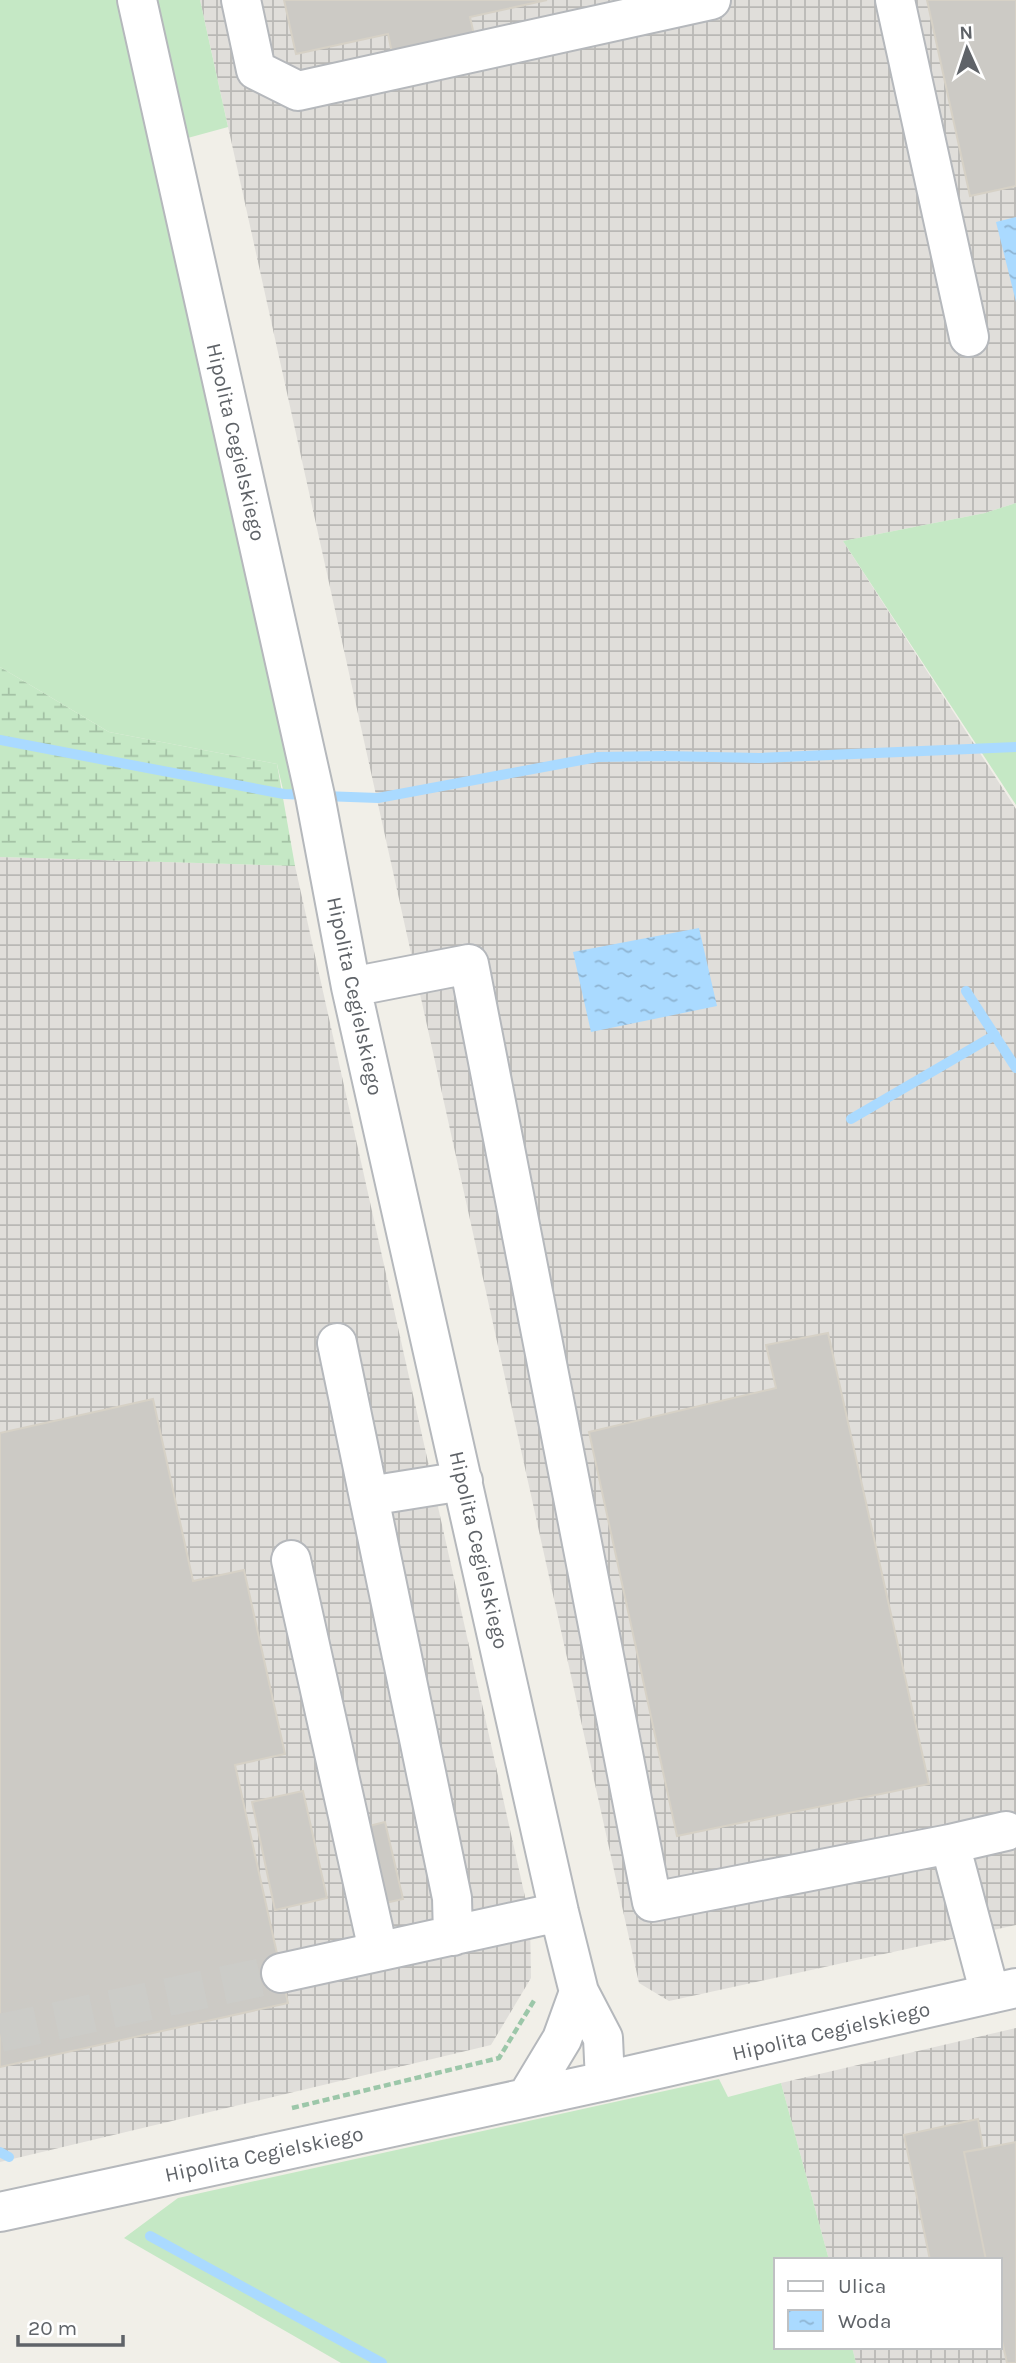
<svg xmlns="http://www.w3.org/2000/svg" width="1016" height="2363" font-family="Karla,sans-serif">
	<defs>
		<pattern id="industrial-grid" width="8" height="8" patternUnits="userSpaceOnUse" patternTransform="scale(1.75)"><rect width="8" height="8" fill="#e0deda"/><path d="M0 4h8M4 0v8" fill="none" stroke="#b9b8b5"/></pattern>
		<pattern id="wetland-marsh" width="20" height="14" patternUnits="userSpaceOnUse" patternTransform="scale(1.75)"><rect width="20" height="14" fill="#c5e8c5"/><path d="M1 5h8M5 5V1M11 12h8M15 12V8" fill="none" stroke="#a3c0a4"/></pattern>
		<pattern id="water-ripples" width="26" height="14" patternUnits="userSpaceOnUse" patternTransform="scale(1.75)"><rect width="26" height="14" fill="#aadaff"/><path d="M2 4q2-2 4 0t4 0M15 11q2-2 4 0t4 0" fill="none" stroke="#8eb4d2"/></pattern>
	</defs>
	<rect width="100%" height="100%" fill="#f1efe8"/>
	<!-- industrial -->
	<path fill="url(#industrial-grid)" d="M 200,0 L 1016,0 L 1016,503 L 985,513 L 843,541 L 1016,809 L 1016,1925 L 669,2001 L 639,1983 Z
		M 0,857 L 295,866 L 530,1919 L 531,1978 L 491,2045 L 0,2162 Z
		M 1016,2028 L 1016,2363 L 856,2363 L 852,2347 L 1000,2347 L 1000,2260 L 829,2260 L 781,2083 Z"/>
	<!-- grass -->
	<path fill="#c5e8c5" d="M 0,0 L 119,0 L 300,795 L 284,794 L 277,764 L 109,732 L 0,667 Z
		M 153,0 L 200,0 L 228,127 L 184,139 Z
		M 1016,503 L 1016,805 L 843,541 L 985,513 Z
		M 719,2079 L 728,2097 L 781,2083 L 829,2260 L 776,2260 L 776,2347 L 852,2347 L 856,2363 L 341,2363 L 124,2238 L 178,2198 Z"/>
	<!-- wetland -->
	<path fill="url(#wetland-marsh)" d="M 0,667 L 109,732 L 277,764 L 295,866 L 0,857 Z"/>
	<!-- water -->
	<path fill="url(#water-ripples)" d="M 1016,217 L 1016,302 L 996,222 Z
		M 699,928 L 717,1006 L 591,1032 L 573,952 Z"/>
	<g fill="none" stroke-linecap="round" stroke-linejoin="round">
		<!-- stream -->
		<path stroke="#aadaff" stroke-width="10" d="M 0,740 L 284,794 L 307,795
			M 323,796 L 378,798 L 598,757 L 665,756 L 759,758 L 1016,747
			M 966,991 L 1016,1068
			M 851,1119 L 995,1035
			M 0,2152 L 9,2157
			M 150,2236 L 382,2363"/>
	</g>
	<!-- building -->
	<path fill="#cccac5" stroke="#d6d1c6" stroke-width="2" d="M 284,0 L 547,0 L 470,17 L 474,35 L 392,53 L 388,34 L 296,54 Z
		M 927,0 L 1016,0 L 1016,186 L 970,196 Z
		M 828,1333 L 929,1784 L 677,1836 L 589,1432 L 776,1388 L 766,1345 Z
		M 153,1399 L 193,1581 L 244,1570 L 285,1754 L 235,1765 L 288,2003 L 0,2067 L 0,1433 Z
		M 303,1791 L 327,1898 L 275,1910 L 252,1802 Z
		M 385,1822 L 403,1899 L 385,1903 L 369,1826 Z
		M 978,2119 L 983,2149 L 964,2152 L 986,2260 L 930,2260 L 904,2135 Z
		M 1016,2142 L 1016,2363 L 1007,2363 L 1000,2332 L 1000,2260 L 986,2260 L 964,2152 Z"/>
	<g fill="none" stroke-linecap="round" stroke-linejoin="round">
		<!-- minor-tunnel -->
		<path stroke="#ccccc8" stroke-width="38" stroke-dasharray="38 19" stroke-linecap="butt" d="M 0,2033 L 281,1973"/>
		<!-- minor casing -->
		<g stroke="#b5b8bc" stroke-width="42">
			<path id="minor" d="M 137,0 L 315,796 L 351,987 L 559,1912 L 579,1992 L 603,2038 L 605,2081
				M 241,0 L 256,70 L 298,91 L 711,0
				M 895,0 L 969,337
				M 351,987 L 469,964 L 652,1902 L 950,1844 L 1006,1831
				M 337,1343 L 452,1898 L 453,1936
				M 369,1496 L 463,1481
				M 291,1560 L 378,1950
				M 950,1844 L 990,1994
				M 281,1973 L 559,1912
				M 527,2097 L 562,2039 L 579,1992
				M 0,2212 L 605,2081 L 1016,1988"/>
		</g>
		<!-- path -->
		<path stroke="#9cc7a9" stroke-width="4.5" stroke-dasharray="7 3.5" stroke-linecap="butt" d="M 292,2108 L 499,2058 L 535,1999"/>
		<!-- minor -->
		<use href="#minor" stroke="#fff" stroke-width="38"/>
	</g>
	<g text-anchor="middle" stroke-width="5" stroke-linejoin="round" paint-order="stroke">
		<!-- street labels -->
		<g font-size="21" fill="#5f6368" stroke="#fff">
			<text transform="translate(236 442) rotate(77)" y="7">Hipolita Cegielskiego</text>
			<text transform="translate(355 996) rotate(78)" y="7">Hipolita Cegielskiego</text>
			<text transform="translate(479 1550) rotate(77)" y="7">Hipolita Cegielskiego</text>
			<text transform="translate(831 2031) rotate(-13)" y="7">Hipolita Cegielskiego</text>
			<text transform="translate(264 2154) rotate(-12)" y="7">Hipolita Cegielskiego</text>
		</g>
	</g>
	<!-- legend -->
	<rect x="774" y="2258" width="228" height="91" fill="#ffffff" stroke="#bfc1c3" stroke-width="2"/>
	<rect x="788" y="2281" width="35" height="10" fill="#ffffff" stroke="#bfc1c3" stroke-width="2"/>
	<text x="838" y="2293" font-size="21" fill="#5f6368">Ulica</text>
	<rect x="788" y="2310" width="35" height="21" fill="url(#water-ripples)" stroke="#bfc1c3" stroke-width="2"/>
	<text x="838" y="2328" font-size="21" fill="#5f6368">Woda</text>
	<!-- north arrow -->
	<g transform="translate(967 49) rotate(357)" stroke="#ffffff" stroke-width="5" paint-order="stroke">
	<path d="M0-5L12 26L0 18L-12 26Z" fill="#5f6368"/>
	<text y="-10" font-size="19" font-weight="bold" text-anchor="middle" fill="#5f6368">N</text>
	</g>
	<!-- scale -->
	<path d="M18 2335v10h105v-10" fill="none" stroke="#5f6368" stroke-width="3.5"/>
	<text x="28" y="2335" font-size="21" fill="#5f6368" stroke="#ffffff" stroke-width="5" paint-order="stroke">20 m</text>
</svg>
